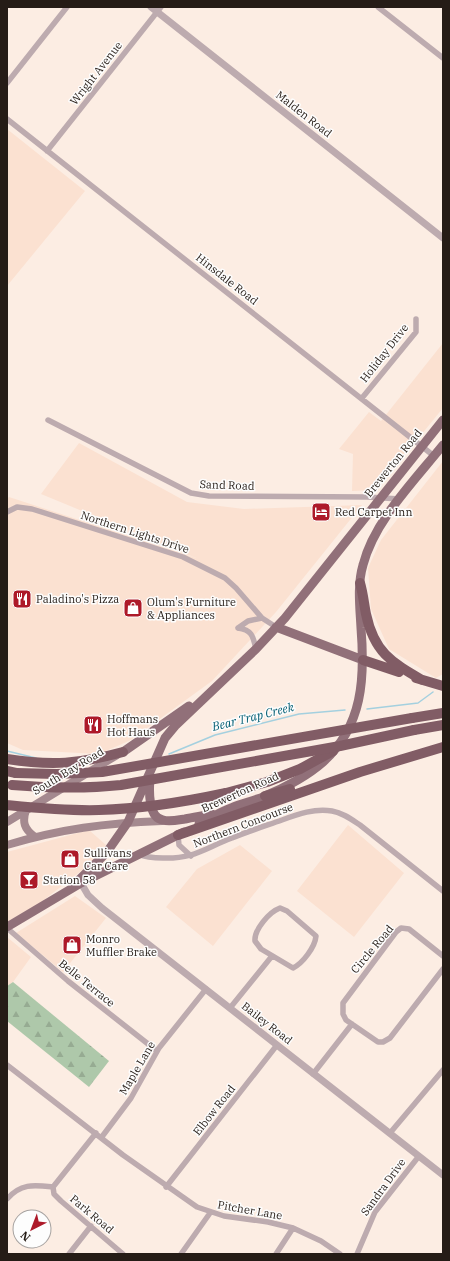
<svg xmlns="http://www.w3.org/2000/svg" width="450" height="1261" font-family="'IBM Plex Serif',serif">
	<defs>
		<pattern id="forest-firs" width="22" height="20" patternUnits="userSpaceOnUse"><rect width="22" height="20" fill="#aec8aa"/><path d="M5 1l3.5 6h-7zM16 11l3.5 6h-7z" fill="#96ab92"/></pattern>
	</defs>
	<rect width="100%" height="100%" fill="#fcede3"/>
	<!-- built -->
	<path fill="#fbe1d1" d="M 7,129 L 85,191 L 7,286 Z
		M 443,343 L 443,408 L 376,490 L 352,491 L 353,454 L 339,449 L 369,412 L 381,421 Z
		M 79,443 L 187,502 L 244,509 L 362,505 L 276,612 L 212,681 L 150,726 L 131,740 L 99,754 L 23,750 L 7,743 L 7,499 L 9,497 L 196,558 L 41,494 Z
		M 443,461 L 443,674 L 436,678 L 389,649 L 371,609 L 368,568 L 381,540 Z
		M 348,825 L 404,873 L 354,937 L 297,891 Z
		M 89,830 L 106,845 L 90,864 L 40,903 L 7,922 L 7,852 Z
		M 240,845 L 272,871 L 213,946 L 166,907 L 197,869 Z
		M 75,896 L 106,918 L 63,972 L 16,933 Z
		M 7,937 L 31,957 L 13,982 L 7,986 Z"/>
	<!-- forest -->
	<path fill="url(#forest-firs)" d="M 13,982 L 109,1061 L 89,1087 L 7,1021 L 7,986 Z"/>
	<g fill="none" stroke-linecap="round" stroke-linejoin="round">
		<!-- stream -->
		<path stroke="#a4d0df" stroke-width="1.5" d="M 367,709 L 418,703 L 433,692
			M 7,751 L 36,758
			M 169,754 L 215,735 L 299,714 L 345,710"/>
		<!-- minor -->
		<path stroke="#bdabaf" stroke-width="5.5" d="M 378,7 L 443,58
			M 7,83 L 67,7
			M 7,119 L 434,456
			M 47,151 L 161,7
			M 362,398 L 416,332 L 416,319
			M 48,420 L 191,493 L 209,496 L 367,497 L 400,499
			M 7,512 L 17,507 L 32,509 L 183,557 L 225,578 L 236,588 L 262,618
			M 238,628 L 248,621 L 262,618 L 276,627
			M 238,628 C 252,630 253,636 256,649
			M 178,835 L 179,845 L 191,856
			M 139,854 C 147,858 155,858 163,858 C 194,859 205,848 232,838 C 249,831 265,826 282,820 C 298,814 315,808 332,811 C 343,813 351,819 360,825 L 443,891
			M 280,908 L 287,911 L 316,936 C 315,947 303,963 293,968 L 261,949 L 255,941 C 254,930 269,912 280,908 Z
			M 7,928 L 68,981 L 157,1051
			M 443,956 L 409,929 L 401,928 L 396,932 L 343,1003 L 343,1014 L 346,1020 L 378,1042 L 383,1042 L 390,1038 L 443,969
			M 230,1008 L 272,956
			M 7,1065 L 123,1155 L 197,1207 L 224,1216 L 268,1222 L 293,1228 L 321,1241 L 340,1254
			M 313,1074 L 352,1024
			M 390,1133 L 443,1070
			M 101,1138 L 131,1098 L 159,1048 L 206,989
			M 53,1187 L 54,1194 L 61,1201 L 123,1254
			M 53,1187 L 96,1133
			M 166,1187 L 277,1045
			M 7,1199 C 21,1183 34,1185 53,1187
			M 69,1254 L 91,1226
			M 181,1254 L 210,1213
			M 276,1254 L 293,1228
			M 357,1254 L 375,1212 L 419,1156"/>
		<!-- tertiary -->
		<path stroke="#bdabaf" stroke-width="7" d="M 151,7 L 443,238
			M 81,883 L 88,895 L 102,908 L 443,1175"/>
		<!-- secondary -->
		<path stroke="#a4898f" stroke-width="8" d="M 26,810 C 22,822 24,829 35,837
			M 7,822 L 117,755
			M 7,845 C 60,829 106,823 162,821"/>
		<!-- primary -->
		<path stroke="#917079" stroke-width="9" d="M 276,627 L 363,660
			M 123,752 L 189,706
			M 150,779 C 149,790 148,818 163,820 C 169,822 178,820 185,819 C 194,817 203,816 212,814
			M 199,824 C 209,819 220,812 231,808 C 242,803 254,801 265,796 C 284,788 307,776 323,762 C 363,726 365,678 361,628 C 360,608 357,585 363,565 C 374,521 415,480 443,445
			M 79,880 L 107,852 L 128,822 L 165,738 L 175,726 L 256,649 L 285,618 L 443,420
			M 7,927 L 81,883 L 184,832"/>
		<!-- motorway -->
		<path stroke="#815c65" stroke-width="10" d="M 360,583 C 363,593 364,604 366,614 C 374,652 391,662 422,680
			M 363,660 L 399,672
			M 416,678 L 443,686
			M 412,718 L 443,713
			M 414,730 L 443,725
			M 7,759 C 52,766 79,764 123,752
			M 7,771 L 16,773
			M 226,793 L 267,782 L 300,769 L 333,751
			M 265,796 L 290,789
			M 178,835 L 360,772 L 443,747"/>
		<!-- motorway-bridge -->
		<path stroke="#815c65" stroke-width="10" d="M 16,773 L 57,774 L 102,772 L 412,718
			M 12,785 C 49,788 84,789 121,785 L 340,746 L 414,730
			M 7,805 C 38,808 68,811 99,810 C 141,809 184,802 226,793"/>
	</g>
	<!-- icons -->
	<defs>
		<g id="hotel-square" transform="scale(1)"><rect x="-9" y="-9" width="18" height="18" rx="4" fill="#ad1929" stroke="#fdfdfd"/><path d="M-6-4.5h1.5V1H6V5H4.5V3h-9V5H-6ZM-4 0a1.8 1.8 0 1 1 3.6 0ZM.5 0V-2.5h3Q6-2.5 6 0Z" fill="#fff"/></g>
		<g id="restaurant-square" transform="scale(1)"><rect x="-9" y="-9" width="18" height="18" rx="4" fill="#ad1929" stroke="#fdfdfd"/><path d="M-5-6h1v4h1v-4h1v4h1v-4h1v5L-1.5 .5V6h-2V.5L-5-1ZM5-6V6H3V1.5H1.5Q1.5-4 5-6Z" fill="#fff"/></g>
		<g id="shop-square" transform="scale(1)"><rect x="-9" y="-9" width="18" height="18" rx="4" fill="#ad1929" stroke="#fdfdfd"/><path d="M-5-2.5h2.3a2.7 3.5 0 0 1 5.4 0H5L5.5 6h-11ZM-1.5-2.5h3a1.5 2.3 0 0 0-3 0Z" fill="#fff"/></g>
		<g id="bar-square" transform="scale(1)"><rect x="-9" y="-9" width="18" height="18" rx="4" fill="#ad1929" stroke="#fdfdfd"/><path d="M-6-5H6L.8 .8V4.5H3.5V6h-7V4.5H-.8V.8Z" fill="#fff"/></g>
	</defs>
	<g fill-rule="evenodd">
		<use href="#hotel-square" x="321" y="512"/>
		<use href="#restaurant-square" x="22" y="599"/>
		<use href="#shop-square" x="133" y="608"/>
		<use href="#restaurant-square" x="93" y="725"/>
		<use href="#shop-square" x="70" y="859"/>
		<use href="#bar-square" x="29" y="880"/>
		<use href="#shop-square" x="72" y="945"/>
	</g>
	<g text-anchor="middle" stroke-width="3" stroke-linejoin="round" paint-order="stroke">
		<!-- street labels -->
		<g font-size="11" fill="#251c16" stroke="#fdfdfd">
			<text transform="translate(96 73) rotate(-52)" y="4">Wright Avenue</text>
			<text transform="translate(304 114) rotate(38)" y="4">Malden Road</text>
			<text transform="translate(227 279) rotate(38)" y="4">Hinsdale Road</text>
			<text transform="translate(384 353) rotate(-52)" y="4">Holiday Drive</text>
			<text transform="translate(393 463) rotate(-51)" y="4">Brewerton Road</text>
			<text transform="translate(227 485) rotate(2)" y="4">Sand Road</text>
			<text transform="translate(135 532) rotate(18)" y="4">Northern Lights Drive</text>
			<text transform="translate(68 771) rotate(-31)" y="4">South Bay Road</text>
			<text transform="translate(240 792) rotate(-24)" y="4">Brewerton Road</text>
			<text transform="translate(243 825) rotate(-21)" y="4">Northern Concourse</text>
			<text transform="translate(372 949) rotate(-50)" y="4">Circle Road</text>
			<text transform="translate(87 983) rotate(39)" y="4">Belle Terrace</text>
			<text transform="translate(267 1023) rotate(38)" y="4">Bailey Road</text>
			<text transform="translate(137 1068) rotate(-60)" y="4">Maple Lane</text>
			<text transform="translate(214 1110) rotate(-52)" y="4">Elbow Road</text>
			<text transform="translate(383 1187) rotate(-54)" y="4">Sandra Drive</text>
			<text transform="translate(250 1210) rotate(10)" y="4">Pitcher Lane</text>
			<text transform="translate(92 1214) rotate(40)" y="4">Park Road</text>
		</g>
		<!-- poi labels -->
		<g font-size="11" fill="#251c16" stroke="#fdfdfd" text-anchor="start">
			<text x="335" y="516">Red Carpet Inn</text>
			<text x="36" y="603">Paladino's Pizza</text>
			<text x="147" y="606">Olum's Furniture<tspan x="147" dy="13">&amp; Appliances</tspan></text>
			<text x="107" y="723">Hoffmans<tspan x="107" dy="13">Hot Haus</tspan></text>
			<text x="84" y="857">Sullivans<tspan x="84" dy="13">Car Care</tspan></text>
			<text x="43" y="884">Station 58</text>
			<text x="86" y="943">Monro<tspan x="86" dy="13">Muffler Brake</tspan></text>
		</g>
		<!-- water labels -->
		<g font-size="12" font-style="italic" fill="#005d72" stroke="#fdfdfd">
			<text transform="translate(253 717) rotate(-14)" y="4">Bear Trap Creek</text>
		</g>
	</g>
	<!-- border -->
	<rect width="450" height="1261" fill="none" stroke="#251c16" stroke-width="16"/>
	<!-- north arrow -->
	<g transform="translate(32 1229) rotate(222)"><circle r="19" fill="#fdfdfd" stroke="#a7a3a1"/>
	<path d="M0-3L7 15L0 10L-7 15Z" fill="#ad1929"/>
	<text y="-6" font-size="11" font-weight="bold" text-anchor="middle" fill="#251c16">N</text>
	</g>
</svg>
